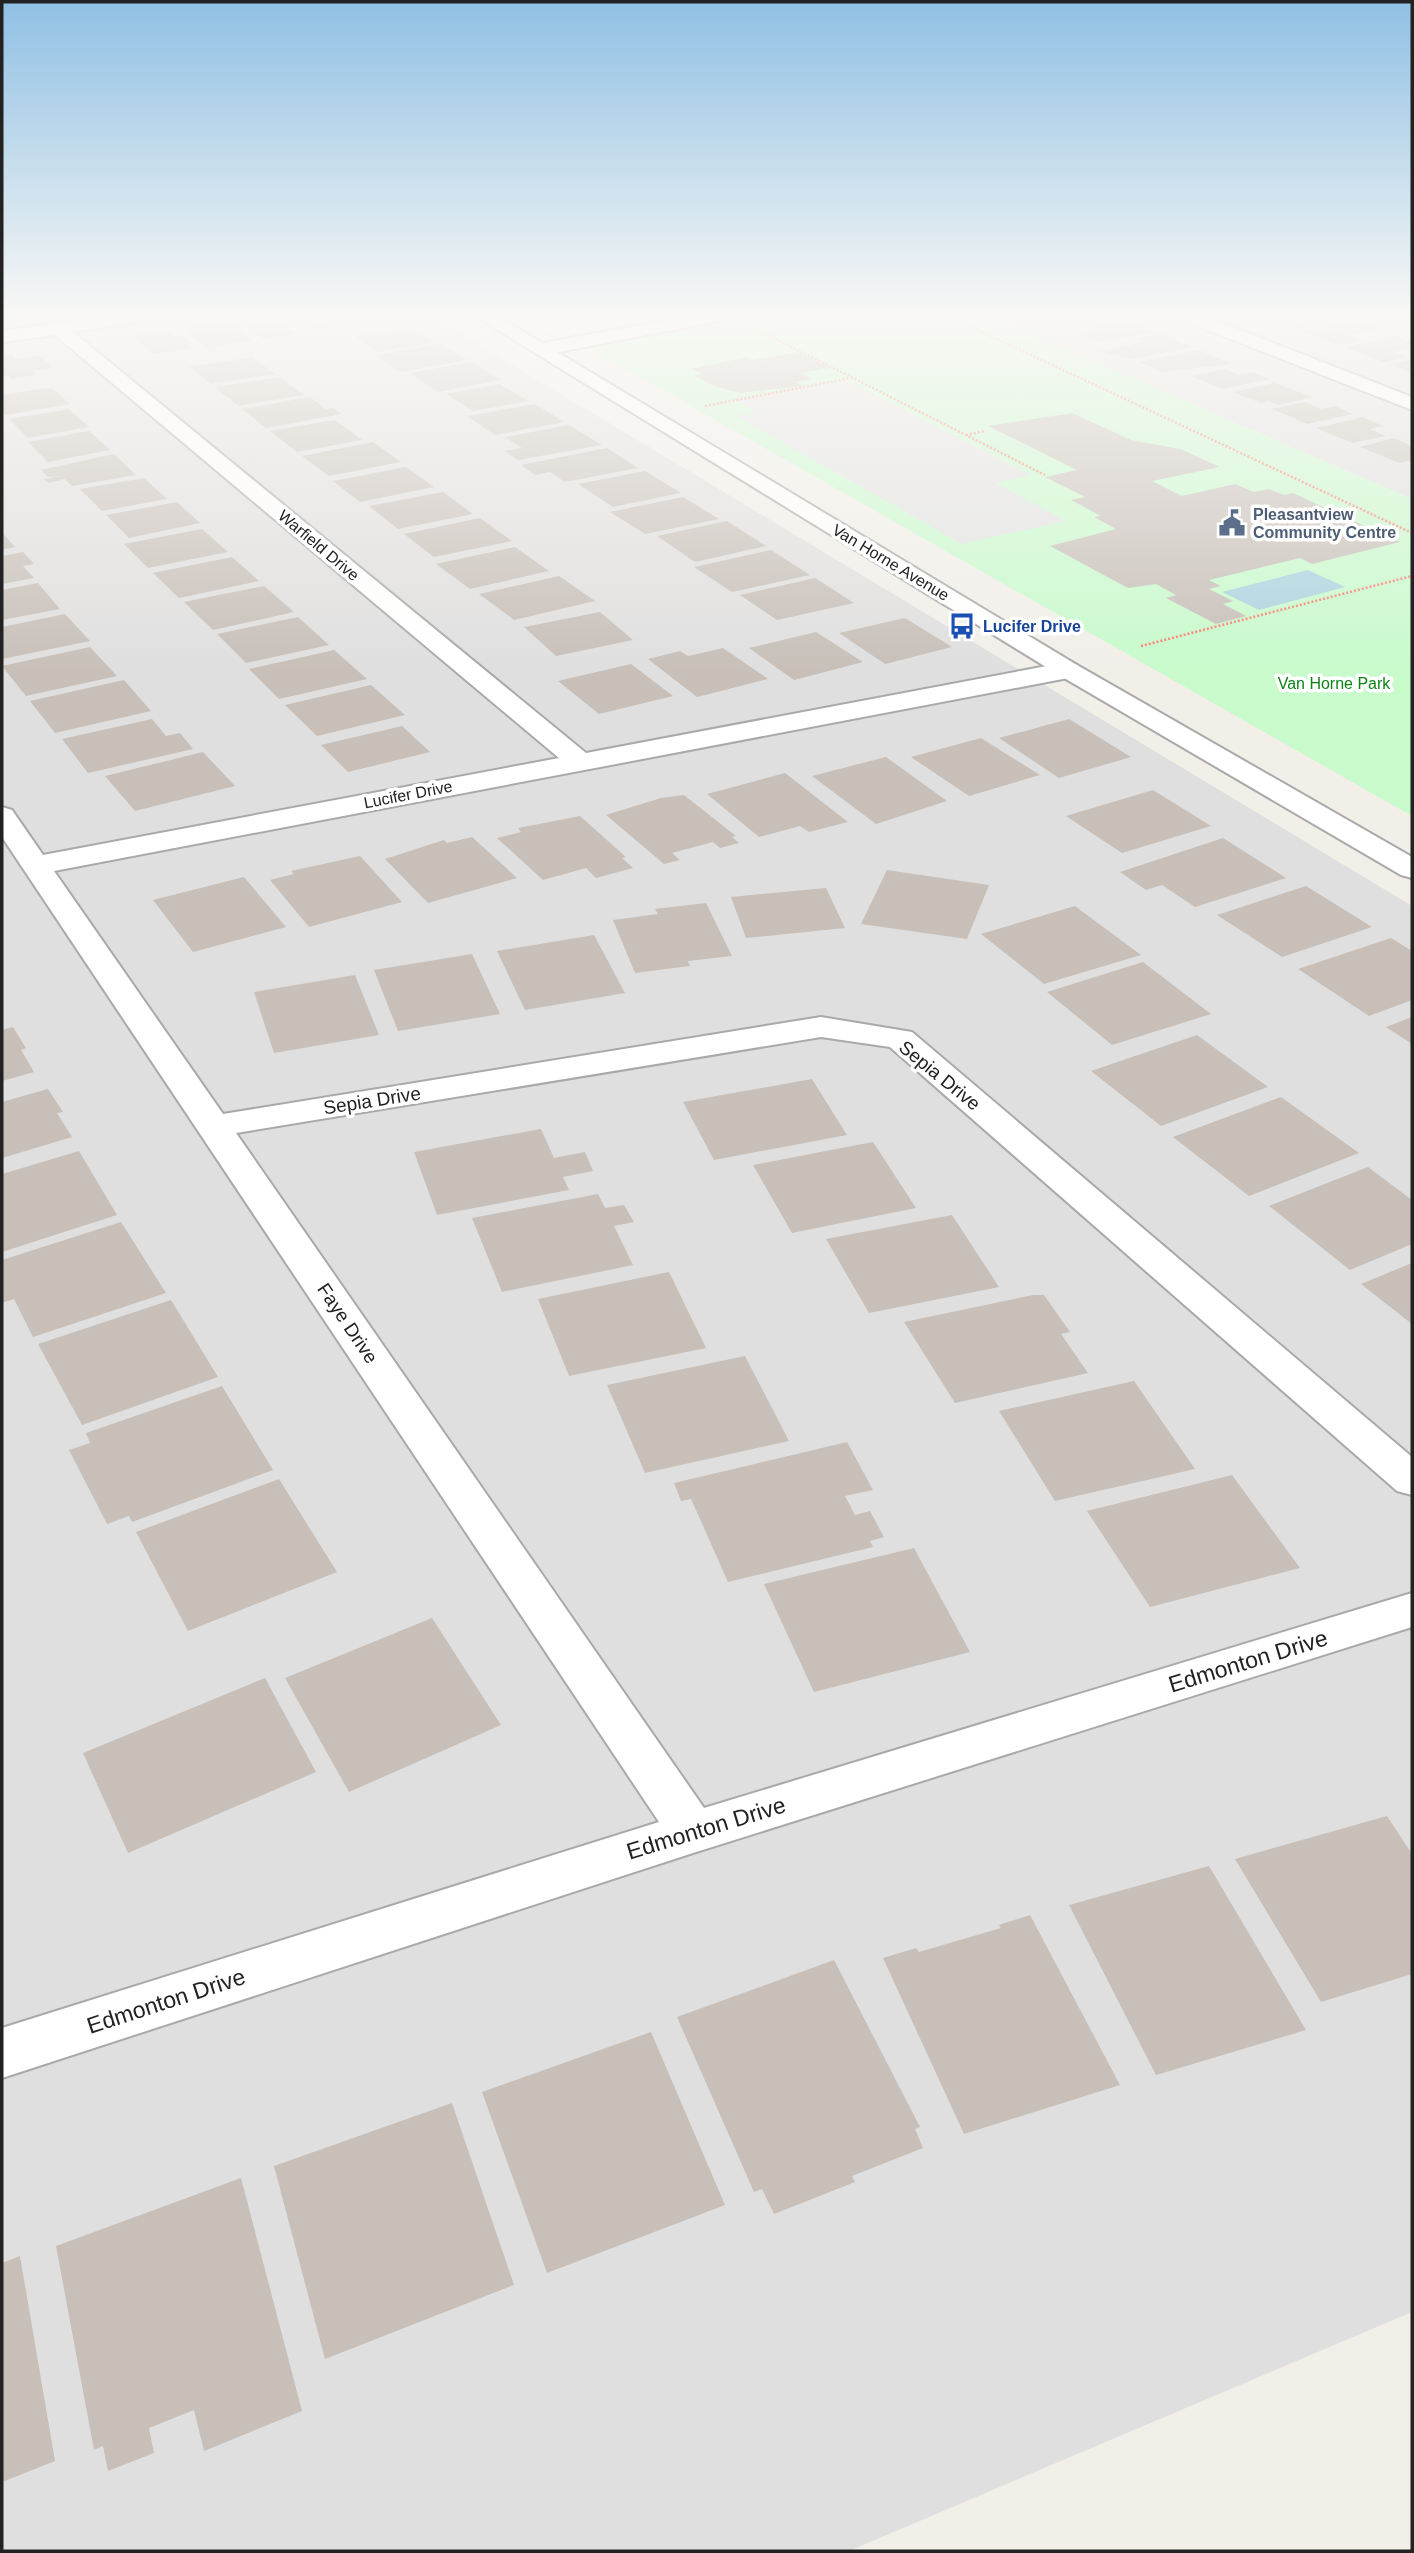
<svg xmlns="http://www.w3.org/2000/svg" width="1414" height="2553" font-family="Helvetica,sans-serif">
	<rect width="100%" height="100%" fill="#f2efe9"/>
	<!-- residential -->
	<path fill="#e0dfdf" d="M 2,314 L 428,314 L 1412,906 L 1412,2312 L 849,2551 L 2,2551 Z
		M 984,314 L 1412,314 L 1412,499 Z"/>
	<!-- education -->
	<path fill="#ffffe5" d="M 518,314 L 681,314 L 556,336 Z"/>
	<!-- park -->
	<path fill="#c8facc" d="M 775,314 L 984,314 L 1412,499 L 1412,816 L 589,348 Z"/>
	<!-- parking -->
	<path fill="#e2e2e2" d="M 846,380 L 1031,475 L 995,483 L 1066,521 L 962,544 L 736,416 L 757,412 L 737,400 Z"/>
	<!-- water -->
	<path fill="#aad3df" d="M 1308,570 L 1345,587 L 1259,610 L 1222,592 Z"/>
	<!-- building -->
	<path fill="#c7bfb8" d="M 272,314 L 285,314 L 293,320 L 279,322 L 297,334 L 263,339 L 235,320 Z
		M 293,314 L 346,314 L 335,317 L 346,325 L 315,330 Z
		M 372,314 L 410,314 L 411,316 L 381,320 Z
		M 1047,314 L 1109,314 L 1119,318 L 1053,325 L 1033,317 Z
		M 1278,314 L 1330,314 L 1347,320 L 1298,329 L 1280,322 L 1293,320 Z
		M 1126,320 L 1154,332 L 1098,342 L 1075,332 Z
		M 1356,320 L 1380,329 L 1348,335 L 1361,340 L 1339,345 L 1302,331 Z
		M 230,321 L 253,340 L 206,348 L 181,329 Z
		M 410,327 L 435,342 L 377,352 L 354,336 Z
		M 168,331 L 177,338 L 184,337 L 190,342 L 184,343 L 191,348 L 152,354 L 133,336 Z
		M 1160,334 L 1192,347 L 1131,359 L 1101,351 L 1134,345 L 1131,344 L 1144,342 L 1137,339 Z
		M 1396,337 L 1412,343 L 1412,348 L 1392,352 L 1405,357 L 1384,362 L 1345,347 Z
		M 442,344 L 467,360 L 400,372 L 376,355 Z
		M 1199,350 L 1232,364 L 1162,372 L 1139,362 Z
		M 799,352 L 830,368 L 801,373 L 811,379 L 795,382 L 804,386 L 740,393 L 714,386 L 695,376 L 702,374 L 692,369 L 747,357 L 753,360 Z
		M 12,355 L 17,360 L 39,356 L 53,368 L 33,371 L 37,375 L 11,379 L 7,375 L 2,376 L 2,357 Z
		M 252,357 L 275,374 L 211,384 L 189,367 Z
		M 1412,359 L 1412,373 L 1390,364 Z
		M 472,362 L 501,380 L 438,392 L 410,373 Z
		M 1225,369 L 1238,375 L 1253,372 L 1270,379 L 1222,389 L 1191,376 Z
		M 279,377 L 304,395 L 238,406 L 215,387 Z
		M 1274,383 L 1313,397 L 1278,405 L 1269,401 L 1261,403 L 1232,392 Z
		M 500,384 L 528,401 L 473,411 L 446,394 Z
		M 46,388 L 53,389 L 70,404 L 6,415 L 2,411 L 2,395 Z
		M 310,397 L 326,409 L 334,408 L 342,414 L 266,428 L 242,409 Z
		M 1305,402 L 1321,409 L 1335,406 L 1354,414 L 1307,424 L 1272,409 Z
		M 535,404 L 564,422 L 495,435 L 467,416 Z
		M 69,409 L 89,427 L 28,438 L 9,419 Z
		M 1072,413 L 1131,440 L 1180,449 L 1220,467 L 1152,481 L 1182,496 L 1235,484 L 1254,492 L 1269,489 L 1284,495 L 1293,493 L 1400,542 L 1312,564 L 1300,558 L 1209,580 L 1221,586 L 1209,589 L 1233,601 L 1223,604 L 1246,616 L 1216,624 L 1166,598 L 1176,595 L 1156,584 L 1128,588 L 1050,546 L 1116,529 L 1094,517 L 1101,516 L 1071,500 L 1085,497 L 1045,477 L 1077,470 L 988,426 Z
		M 1363,417 L 1383,426 L 1369,429 L 1386,436 L 1352,443 L 1316,428 Z
		M 335,420 L 362,440 L 297,452 L 270,431 Z
		M 569,425 L 602,445 L 518,460 L 505,451 L 522,448 L 505,437 Z
		M 89,431 L 110,450 L 48,462 L 28,442 Z
		M 1394,438 L 1412,446 L 1412,460 L 1400,463 L 1360,447 Z
		M 373,442 L 401,462 L 329,476 L 302,456 Z
		M 607,448 L 638,468 L 565,482 L 550,472 L 535,475 L 521,465 Z
		M 114,454 L 136,475 L 72,486 L 65,479 L 48,483 L 44,479 L 62,476 L 48,477 L 41,470 Z
		M 406,467 L 434,487 L 360,502 L 333,481 Z
		M 645,471 L 681,493 L 613,507 L 578,484 Z
		M 144,478 L 167,499 L 102,511 L 80,489 Z
		M 443,492 L 473,514 L 398,529 L 369,506 Z
		M 683,497 L 719,519 L 645,534 L 610,512 Z
		M 177,502 L 200,523 L 129,538 L 106,515 Z
		M 480,518 L 512,541 L 434,557 L 404,534 Z
		M 727,521 L 766,546 L 695,562 L 657,536 Z
		M 202,529 L 228,552 L 148,568 L 124,544 Z
		M 2,533 L 5,536 L 15,547 L 2,550 Z
		M 515,547 L 549,571 L 470,589 L 436,564 Z
		M 771,550 L 810,575 L 732,592 L 694,567 Z
		M 23,552 L 34,564 L 23,566 L 34,578 L 2,584 L 2,556 Z
		M 232,557 L 259,581 L 179,598 L 153,573 Z
		M 559,576 L 595,601 L 514,620 L 479,594 Z
		M 815,578 L 854,603 L 777,620 L 740,595 Z
		M 38,583 L 60,609 L 2,620 L 2,590 Z
		M 264,586 L 294,612 L 213,630 L 184,602 Z
		M 600,612 L 633,640 L 556,656 L 524,627 Z
		M 65,614 L 90,641 L 2,659 L 2,627 Z
		M 298,617 L 329,645 L 246,663 L 217,634 Z
		M 905,618 L 952,647 L 885,664 L 839,633 Z
		M 816,632 L 863,662 L 794,680 L 749,648 Z
		M 90,647 L 117,676 L 26,696 L 2,666 Z
		M 723,648 L 768,679 L 697,697 L 648,659 L 680,651 L 688,656 Z
		M 334,650 L 367,679 L 279,699 L 249,669 Z
		M 631,664 L 673,696 L 599,714 L 558,681 Z
		M 124,680 L 151,711 L 55,733 L 30,701 Z
		M 371,685 L 405,715 L 317,736 L 285,705 Z
		M 152,719 L 166,736 L 180,733 L 193,749 L 88,773 L 62,739 Z
		M 1069,719 L 1131,757 L 1059,778 L 999,738 Z
		M 402,726 L 430,752 L 348,772 L 321,745 Z
		M 981,738 L 1040,775 L 969,796 L 911,757 Z
		M 203,752 L 235,786 L 135,811 L 105,776 Z
		M 886,757 L 947,801 L 876,824 L 812,776 Z
		M 785,773 L 848,822 L 809,832 L 800,826 L 759,837 L 707,794 Z
		M 1153,790 L 1211,826 L 1122,853 L 1066,816 Z
		M 684,795 L 736,836 L 732,837 L 739,843 L 720,848 L 713,842 L 672,853 L 680,860 L 664,864 L 606,815 L 661,798 Z
		M 580,816 L 626,857 L 622,858 L 633,868 L 596,878 L 586,868 L 543,880 L 497,838 L 521,832 L 518,828 Z
		M 472,837 L 517,878 L 428,903 L 385,859 L 444,840 L 447,843 Z
		M 1223,838 L 1286,878 L 1195,907 L 1162,885 L 1146,890 L 1120,872 Z
		M 360,856 L 402,902 L 309,927 L 270,880 L 294,874 L 291,871 Z
		M 887,870 L 989,885 L 967,939 L 861,924 Z
		M 244,877 L 286,927 L 193,952 L 153,900 Z
		M 1306,886 L 1372,927 L 1282,957 L 1217,915 Z
		M 826,888 L 845,928 L 746,938 L 731,897 Z
		M 706,903 L 732,956 L 688,961 L 690,966 L 635,973 L 613,920 L 658,914 L 655,909 Z
		M 1075,906 L 1141,955 L 1044,984 L 981,934 Z
		M 594,935 L 625,993 L 525,1010 L 497,951 Z
		M 1391,938 L 1412,951 L 1412,1000 L 1369,1016 L 1298,969 Z
		M 472,954 L 500,1014 L 398,1031 L 374,970 Z
		M 1143,962 L 1211,1014 L 1112,1045 L 1047,992 Z
		M 355,975 L 379,1035 L 274,1053 L 254,992 Z
		M 1412,1017 L 1412,1044 L 1386,1027 Z
		M 13,1027 L 26,1048 L 21,1050 L 34,1072 L 2,1081 L 2,1030 Z
		M 1197,1035 L 1268,1087 L 1161,1126 L 1091,1071 Z
		M 812,1079 L 847,1135 L 714,1160 L 683,1102 Z
		M 48,1089 L 63,1112 L 57,1113 L 72,1137 L 2,1158 L 2,1102 Z
		M 1281,1097 L 1359,1153 L 1249,1196 L 1173,1137 Z
		M 541,1129 L 554,1158 L 585,1152 L 593,1171 L 563,1177 L 569,1190 L 437,1215 L 414,1152 Z
		M 873,1142 L 916,1208 L 792,1233 L 753,1165 Z
		M 79,1151 L 117,1215 L 2,1252 L 2,1174 Z
		M 1368,1167 L 1412,1200 L 1412,1244 L 1350,1270 L 1269,1206 Z
		M 598,1194 L 605,1208 L 624,1205 L 634,1222 L 614,1226 L 633,1265 L 502,1292 L 472,1218 Z
		M 952,1215 L 999,1287 L 869,1313 L 826,1239 Z
		M 121,1222 L 166,1293 L 33,1337 L 14,1299 L 2,1303 L 2,1260 Z
		M 1412,1263 L 1412,1324 L 1361,1284 Z
		M 669,1272 L 706,1348 L 569,1376 L 538,1299 Z
		M 1033,1295 L 1044,1295 L 1070,1332 L 1061,1334 L 1088,1373 L 955,1403 L 904,1322 Z
		M 171,1300 L 218,1377 L 82,1425 L 38,1344 Z
		M 745,1356 L 789,1441 L 645,1473 L 607,1385 Z
		M 1134,1381 L 1195,1469 L 1055,1501 L 999,1411 Z
		M 222,1386 L 273,1470 L 132,1522 L 129,1516 L 107,1524 L 69,1450 L 90,1443 L 86,1433 Z
		M 847,1442 L 873,1490 L 845,1496 L 855,1515 L 870,1511 L 884,1537 L 870,1541 L 873,1547 L 728,1582 L 691,1499 L 681,1501 L 674,1483 Z
		M 1232,1475 L 1300,1568 L 1150,1607 L 1087,1511 Z
		M 279,1479 L 337,1572 L 188,1631 L 136,1532 Z
		M 914,1548 L 970,1652 L 814,1692 L 764,1584 Z
		M 432,1618 L 501,1725 L 349,1792 L 285,1678 Z
		M 265,1678 L 316,1772 L 128,1853 L 83,1753 Z
		M 1387,1816 L 1412,1854 L 1412,1974 L 1321,2002 L 1235,1859 Z
		M 1209,1866 L 1306,2030 L 1156,2075 L 1069,1905 Z
		M 1030,1915 L 1120,2085 L 964,2134 L 883,1958 L 916,1948 L 919,1952 L 1001,1928 L 999,1925 Z
		M 834,1960 L 920,2127 L 915,2129 L 923,2148 L 852,2176 L 855,2182 L 774,2214 L 762,2189 L 754,2192 L 677,2017 Z
		M 651,2032 L 725,2205 L 547,2273 L 482,2092 Z
		M 452,2103 L 514,2285 L 325,2359 L 274,2166 Z
		M 241,2178 L 302,2411 L 204,2451 L 194,2410 L 149,2428 L 154,2453 L 108,2471 L 103,2446 L 94,2450 L 56,2246 Z
		M 20,2256 L 55,2461 L 2,2482 L 2,2263 Z"/>
	<g fill="none" stroke-linecap="round" stroke-linejoin="round">
		<!-- minor casing -->
		<g stroke="#a9a9a9" stroke-width="4">
			<path id="minor" d="M 118,314 L 163,314 L 154,319 L 73,332 L 586,753 L 1068,662 L 1077,665 L 1081,670 L 1077,675 L 1068,678 L 54,871 L 223,1114 L 821,1017 L 912,1032 L 1412,1457 L 1412,1495 L 1397,1491 L 890,1047 L 821,1037 L 236,1133 L 704,1808 L 1412,1593 L 1412,1627 L 693,1853 L 2,2078 L 2,2028 L 659,1822 L 2,837 L 2,807 L 12,810 L 43,855 L 559,758 L 55,335 L 2,342 L 2,331 Z
				M 701,314 L 739,314 L 730,319 L 543,355 L 534,349 L 543,343 Z
				M 1174,314 L 1199,314 L 1412,397 L 1412,410 L 1177,318 Z"/>
		</g>
		<!-- tertiary casing -->
		<g stroke="#a9a9a9" stroke-width="4">
			<path id="tertiary" d="M 472,314 L 494,314 L 1077,665 L 1412,857 L 1412,878 L 1401,875 L 1059,675 Z"/>
		</g>
		<!-- path -->
		<path stroke="#fa8072" stroke-width="2.5" stroke-dasharray="2 2" stroke-linecap="butt" d="M 943,314 L 1412,533
			M 758,330 L 1045,475
			M 705,406 L 851,378
			M 966,435 L 985,431
			M 1141,646 L 1412,576"/>
		<!-- minor -->
		<use href="#minor" fill="#fff" fill-rule="evenodd"/>
		<!-- tertiary -->
		<use href="#tertiary" fill="#fff" fill-rule="evenodd"/>
	</g>
	<!-- sky -->
	<linearGradient id="sky" x2="0" y2="1"><stop stop-color="#8fc0e4"/><stop offset="0.47" stop-color="#f9f8f5"/><stop offset="1" stop-color="#f9f8f5" stop-opacity="0"/></linearGradient>
	<rect width="1414" height="671" fill="url(#sky)"/>
	<!-- icons -->
	<defs>
		<g id="civic-bare" transform="scale(2.1)"><path d="M-.6-6.5H3V-4.5H.6V-3L4-1V1h2V6H-6V1h2V-1L-.6-3ZM-1.2 2.5V6h2.4V2.5Z" fill="#5c6f8a" stroke="#fff" stroke-width="2.5" paint-order="stroke"/></g>
		<g id="bus-bare" transform="scale(2.1)"><path d="M-5-6H5V4H4V6H2V4H-2V6H-4V4H-5ZM-3.5-4V0h7V-4ZM-3.5 1.2v1.5H-2V1.2ZM2 1.2v1.5H3.5V1.2Z" fill="#1a4fb4" stroke="#fff" stroke-width="2.5" paint-order="stroke"/></g>
	</defs>
	<g fill-rule="evenodd">
		<use href="#civic-bare" x="1232" y="523"/>
		<use href="#bus-bare" x="962" y="626"/>
	</g>
	<g text-anchor="middle" stroke-width="7" stroke-linejoin="round" paint-order="stroke">
		<!-- far-service labels -->
		<g font-size="16" font-weight="bold" fill="#4e5e75" stroke="#fff" text-anchor="start">
			<text x="1253" y="520">Pleasantview<tspan x="1253" dy="18">Community Centre</tspan></text>
		</g>
		<!-- far-street labels -->
		<g font-size="16" fill="#222" stroke="#fff">
			<text transform="translate(319 545) rotate(40)" y="6">Warfield Drive</text>
			<text transform="translate(891 562) rotate(31)" y="6">Van Horne Avenue</text>
			<text transform="translate(408 794) rotate(-11)" y="6">Lucifer Drive</text>
		</g>
		<!-- far-transit labels -->
		<g font-size="16" font-weight="bold" fill="#164399" stroke="#fff" text-anchor="start">
			<text x="983" y="632">Lucifer Drive</text>
		</g>
		<!-- far-park labels -->
		<g font-size="16" fill="#0c8416" stroke="#fff">
			<text x="1334" y="689">Van Horne Park</text>
		</g>
		<!-- street labels -->
		<g font-size="19" fill="#222" stroke="#fff">
			<text transform="translate(940 1075) rotate(39)" y="7">Sepia Drive</text>
			<text transform="translate(372 1100) rotate(-9)" y="7">Sepia Drive</text>
			<text transform="translate(348 1323) rotate(56)" y="7">Faye Drive</text>
		</g>
		<!-- near-street labels -->
		<g font-size="23" fill="#222" stroke="#fff">
			<text transform="translate(1248 1661) rotate(-17)" y="8">Edmonton Drive</text>
			<text transform="translate(706 1828) rotate(-17)" y="8">Edmonton Drive</text>
			<text transform="translate(166 2001) rotate(-18)" y="8">Edmonton Drive</text>
		</g>
	</g>
	<!-- border -->
	<rect width="1414" height="2553" fill="none" stroke="#222222" stroke-width="7"/>
</svg>
